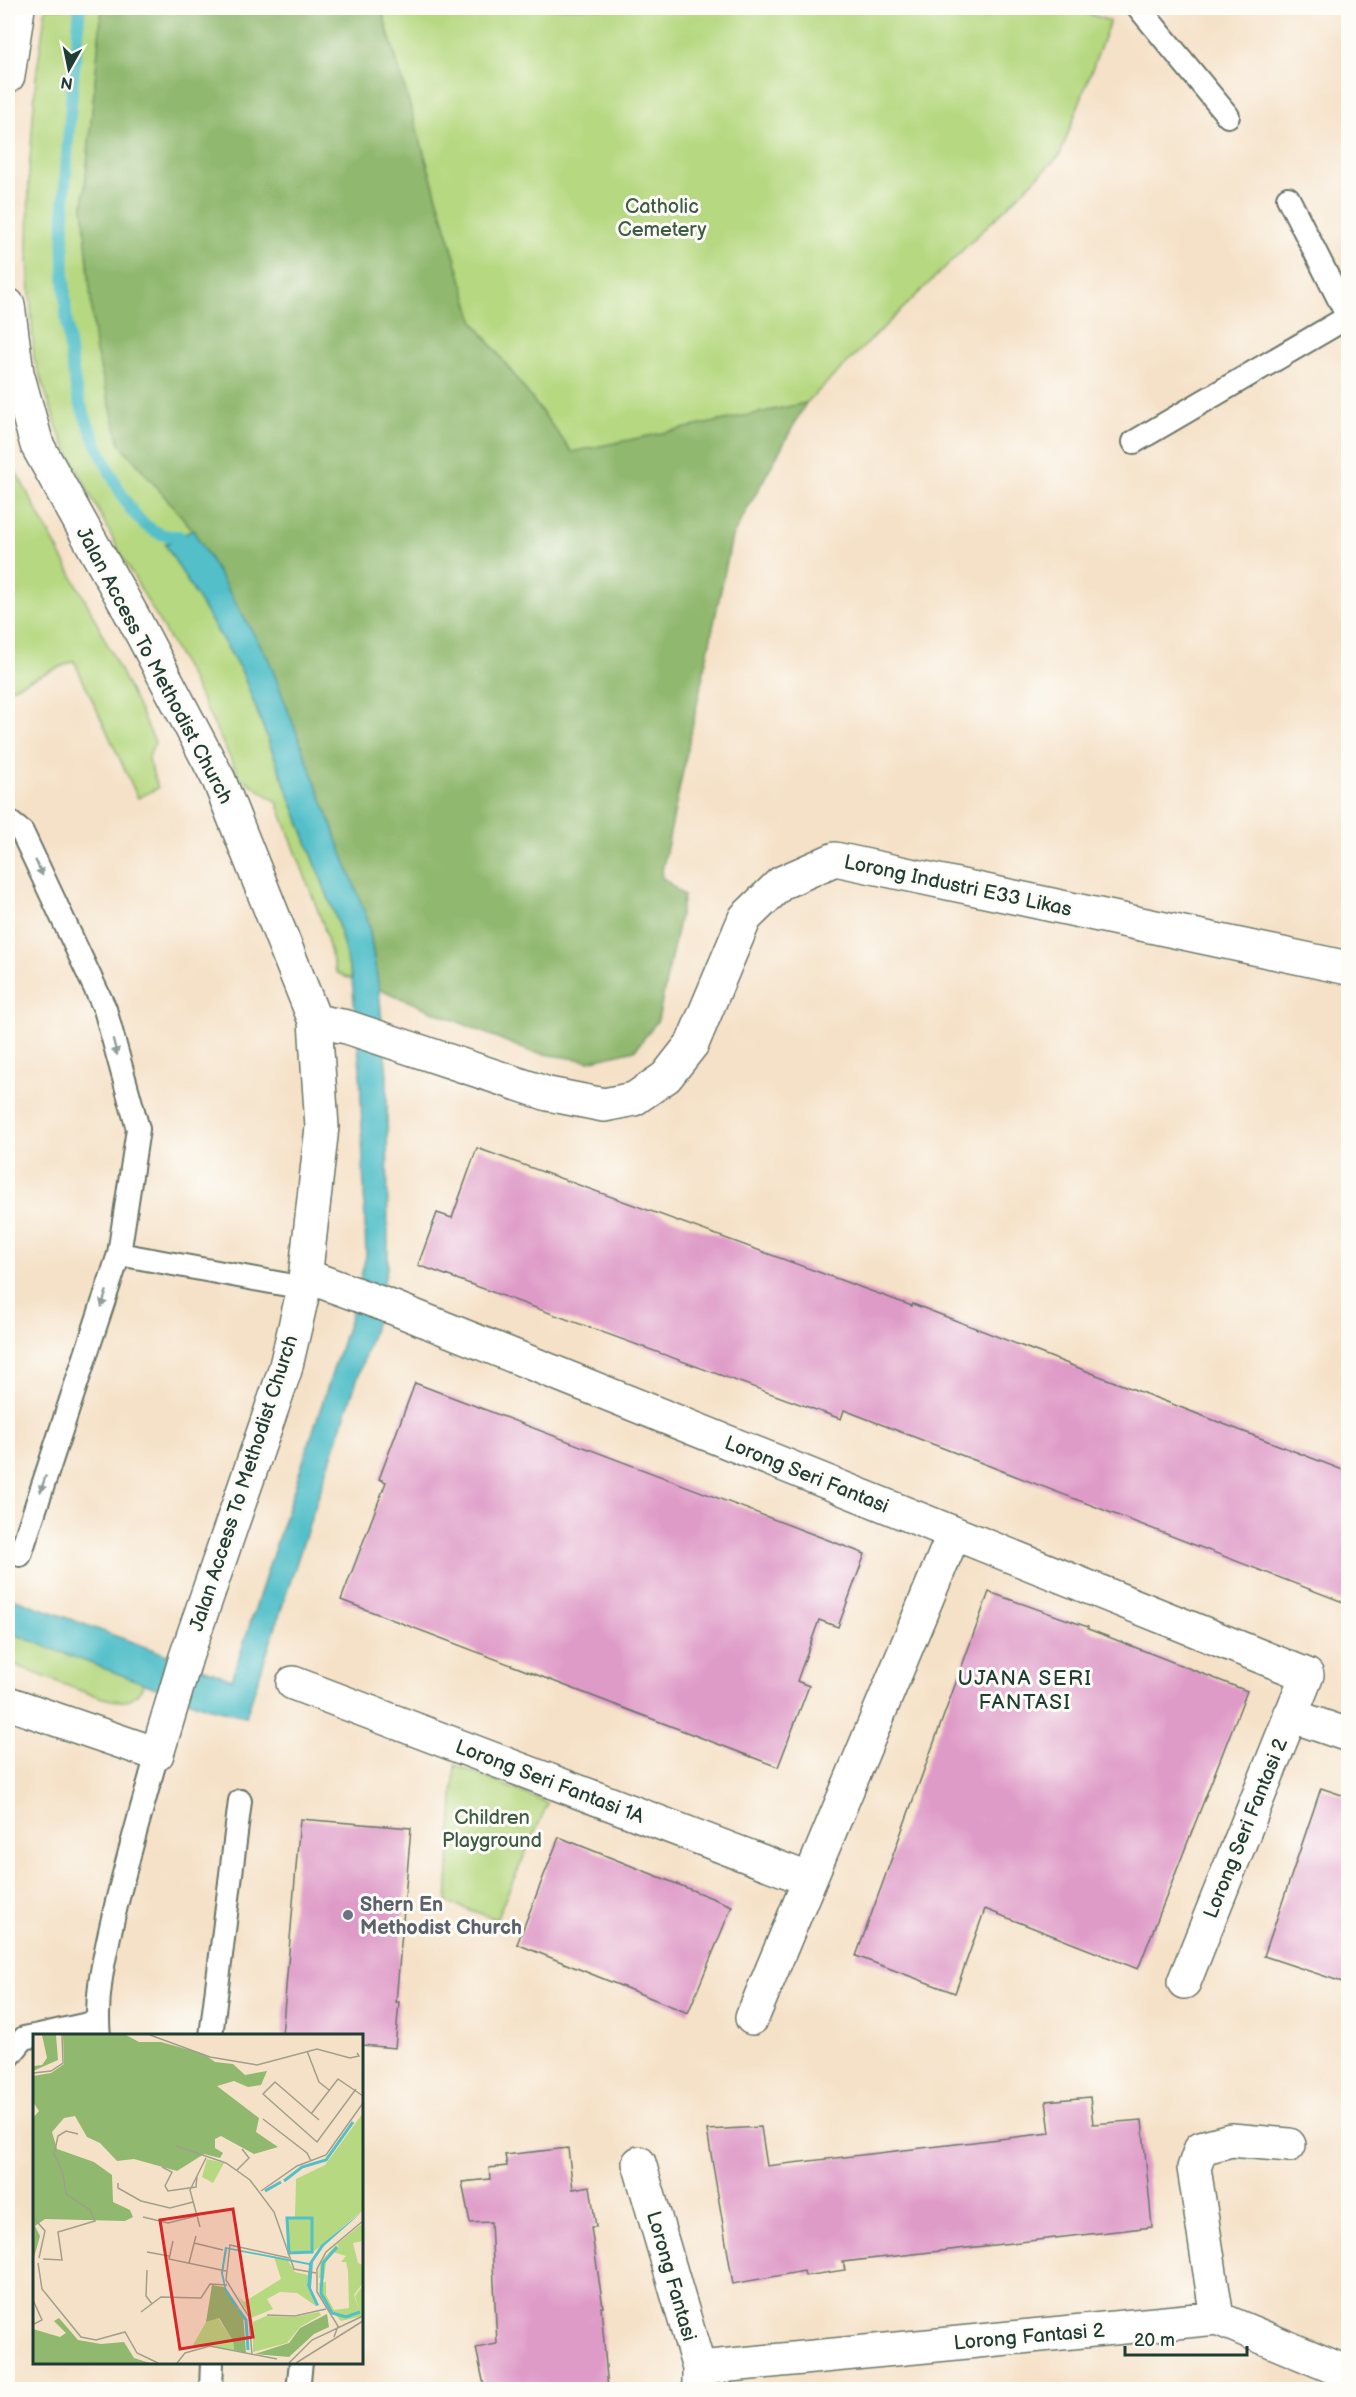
<svg xmlns="http://www.w3.org/2000/svg" width="1356" height="2397" font-family="'Balsamiq Sans',sans-serif">
	<rect width="100%" height="100%" fill="#fdfcf7"/>
	<filter id="ink" filterUnits="userSpaceOnUse"><feTurbulence type="fractalNoise" baseFrequency=".0167" numOctaves="2"/><feDisplacementMap in="SourceGraphic" scale="12" xChannelSelector="R" yChannelSelector="G"/><feConvolveMatrix kernelMatrix="1 2 1 2 8 2 1 2 1" color-interpolation-filters="sRGB"/></filter>
	<filter id="wash" filterUnits="userSpaceOnUse"><feTurbulence type="fractalNoise" baseFrequency=".008" numOctaves="4" result="noise"/><feDisplacementMap in="SourceGraphic" scale="24" xChannelSelector="R" yChannelSelector="G"/><feGaussianBlur stdDeviation="1.35" result="paint"/><feColorMatrix in="noise" values="0 0 0 0 0 0 0 0 0 0 0 0 0 0 0 0 0 1.4 0 .05"/><feComposite in="paint" operator="in"/></filter>
	<g filter="url(#wash)">
		<rect width="100%" height="100%" fill="#f5e1c7"/>
		<!-- green -->
		<path fill="#b6d880" stroke="#6a8a5a" stroke-width="1.5" d="M 46,8 L 102,8 L 83,207 L 120,443 L 193,530 L 165,544 L 242,672 L 337,921 L 352,980 L 336,972 L 323,924 L 277,802 L 239,776 L 191,678 L 116,545 L 59,433 L 34,358 L 28,260 L 29,173 L 36,78 Z
			M 381,8 L 1072,8 L 1110,21 L 1060,155 L 806,403 L 572,452 L 474,322 Z
			M 8,457 L 90,609 L 155,742 L 148,759 L 158,788 L 138,798 L 74,661 L 8,689 Z
			M 8,1632 L 144,1683 C 141,1691 134,1699 124,1701 C 106,1704 29,1670 8,1662 Z
			M 455,1765 L 548,1803 L 496,1919 L 447,1902 Z"/>
		<!-- forest -->
		<path fill="#90b86e" stroke="#587a51" stroke-width="1.5" d="M 102,8 L 381,8 L 474,322 L 572,452 L 806,403 L 732,537 L 661,876 L 684,896 L 658,1020 L 635,1050 L 589,1061 L 531,1052 L 379,989 L 368,920 L 193,530 L 120,444 L 95,348 L 83,207 Z"/>
		<!-- water -->
		<path fill="#52bfc9" stroke="#387e7e" stroke-width="1.5" d="M 193,530 L 269,660 L 368,921 L 379,989 L 387,1076 L 388,1263 L 374,1328 L 246,1716 L 206,1707 L 8,1632 L 8,1596 L 232,1679 L 350,1318 L 366,1256 L 360,1068 L 352,979 L 337,920 L 242,672 L 165,544 Z"/>
		<g fill="none" stroke-linecap="round" stroke-linejoin="round">
			<!-- stream -->
			<path stroke="#52bfc9" stroke-width="12" d="M 80,8 C 68,133 52,263 76,388 C 81,413 99,449 110,472 C 122,495 134,524 161,534 C 166,536 173,536 179,536"/>
		</g>
		<g id="blocks">
			<!-- building -->
			<path fill="#df9bc8" d="M 477,1148 L 912,1306 L 913,1304 L 1348,1472 L 1348,1604 L 844,1410 L 841,1419 L 418,1265 L 437,1213 L 452,1218 Z
				M 415,1383 L 865,1554 L 838,1627 L 819,1620 L 797,1681 L 809,1686 L 778,1767 L 341,1600 L 386,1482 L 379,1479 Z
				M 989,1592 L 1088,1627 L 1088,1629 L 1247,1691 L 1138,1969 L 985,1909 L 955,1993 L 856,1956 Z
				M 1321,1788 L 1348,1797 L 1348,1984 L 1264,1956 Z
				M 300,1819 L 411,1828 L 396,2002 L 399,2002 L 395,2048 L 362,2045 L 362,2036 L 282,2036 Z
				M 559,1837 L 732,1906 L 688,2013 L 517,1944 Z
				M 1090,2097 L 1093,2124 L 1142,2120 L 1152,2227 L 843,2262 L 845,2270 L 805,2276 L 804,2271 L 733,2284 L 707,2130 L 761,2127 L 767,2166 L 1050,2133 L 1046,2101 Z
				M 568,2148 L 573,2189 L 590,2186 L 596,2227 L 591,2227 L 603,2307 L 601,2307 L 608,2390 L 485,2390 L 476,2348 L 497,2344 L 491,2222 L 470,2223 L 462,2182 L 490,2179 L 489,2168 L 507,2166 L 505,2155 Z"/>
		</g>
	</g>
	<g filter="url(#ink)">
		<use href="#blocks" fill-opacity="0" stroke="#6a7667" stroke-width="1.5"/>
		<g fill="none" stroke-linecap="round" stroke-linejoin="round">
			<!-- service casing -->
			<g stroke="#6a7667" stroke-width="26">
				<path id="service" d="M 1139,8 L 1228,116
					M 1288,198 L 1348,317
					M 1134,442 L 1348,317
					M 8,821 L 22,832 L 105,1009 L 138,1129 L 119,1254 L 20,1555 L 8,1551
					M 119,1254 L 304,1288
					M 35,2036 L 97,2022
					M 99,2036 C 95,1999 103,1963 111,1927 C 124,1869 141,1812 157,1754
					M 211,2036 L 240,1801
					M 8,2058 L 24,2038 L 34,2036
					M 211,2390 L 212,2362
					M 298,2390 L 301,2362"/>
			</g>
			<!-- minor casing -->
			<g stroke="#6a7667" stroke-width="36">
				<path id="minor" d="M 8,76 L 18,8
					M 8,305 L 17,373 L 37,445 L 132,615 L 219,780 L 315,1021 L 322,1127 L 304,1288 L 285,1370 L 186,1657 L 157,1754 L 8,1703
					M 315,1021 L 347,1027 L 548,1094 L 604,1105 L 634,1099 L 666,1077 L 692,1044 L 745,918 L 781,883 L 835,859 L 1348,968
					M 306,1276 L 394,1308 L 1307,1675 L 1184,1982
					M 293,1683 L 808,1879
					M 1290,1715 L 1348,1735
					M 752,2018 L 954,1533
					M 639,2163 L 699,2368 L 699,2390
					M 1217,2318 L 1194,2168 L 1201,2148 L 1231,2140 L 1289,2145
					M 699,2368 L 1217,2318 L 1348,2373"/>
			</g>
			<!-- service -->
			<use href="#service" stroke="#fff" stroke-width="22"/>
			<!-- minor -->
			<use href="#minor" stroke="#fff" stroke-width="33"/>
		</g>
		<!-- one-way arrows -->
		<defs><path id="oneway-solid" d="M-6-.8H1V-3.2L6.5 0L1 3.2V.8H-6Z" transform="scale(1.5)"/></defs>
		<g fill="#8f9e9a">
			<use href="#oneway-solid" transform="translate(39 868) rotate(65)"/>
			<use href="#oneway-solid" transform="translate(115 1047) rotate(75)"/>
			<use href="#oneway-solid" transform="translate(104 1299) rotate(108)"/>
			<use href="#oneway-solid" transform="translate(43 1484) rotate(108)"/>
		</g>
	</g>
	<!-- markers -->
	<circle fill="#6b7280" stroke="#fdfcf7" stroke-width="2" cx="348" cy="1915" r="6"/>
	<g text-anchor="middle" stroke-width="6" stroke-linejoin="round" paint-order="stroke">
		<!-- park labels -->
		<g font-size="20" fill="#3d5c43" stroke="#fdfcf7">
			<text x="662" y="213">Catholic<tspan x="662" dy="23">Cemetery</tspan></text>
			<text x="492" y="1824">Children<tspan x="492" dy="23">Playground</tspan></text>
		</g>
		<!-- street labels -->
		<g font-size="20" fill="#1f3d34" stroke="#fdfcf7">
			<text transform="translate(155 665) rotate(62)" y="7">Jalan Access To Methodist Church</text>
			<text transform="translate(958 885) rotate(12)" y="7">Lorong Industri E33 Likas</text>
			<text transform="translate(807 1474) rotate(22)" y="7">Lorong Seri Fantasi</text>
			<text transform="translate(243 1483) rotate(-72)" y="7">Jalan Access To Methodist Church</text>
			<text transform="translate(550 1781) rotate(21)" y="7">Lorong Seri Fantasi 1A</text>
			<text transform="translate(1245 1828) rotate(-68)" y="7">Lorong Seri Fantasi 2</text>
			<text transform="translate(672 2276) rotate(74)" y="7">Lorong Fantasi</text>
			<text transform="translate(1029 2336) rotate(-5)" y="7">Lorong Fantasi 2</text>
		</g>
		<!-- worship labels -->
		<g font-size="20" font-weight="bold" fill="#5b616d" stroke="#fdfcf7" text-anchor="start">
			<text x="360" y="1911">Shern En<tspan x="360" dy="23">Methodist Church</tspan></text>
		</g>
		<!-- neighbourhood labels -->
		<g font-size="21" letter-spacing="1.5" fill="#1f3d34" stroke="#fdfcf7">
			<text x="1025" y="1685">UJANA SERI<tspan x="1025" dy="24">FANTASI</tspan></text>
		</g>
	</g>
	<!-- overview -->
	<g transform="translate(33 2034)">
		<rect width="330" height="330" fill="#f5e1c7"/>
		<path d="M 330,79 L 330,176 L 279,219 L 256,219 L 253,183 L 262,183 L 263,145 L 292,131 ZM 174,125 L 191,129 L 180,149 L 169,143 ZM 330,189 L 330,207 L 320,209 L 325,229 L 330,231 L 330,249 L 321,261 L 327,279 L 322,262 L 330,251 L 330,282 L 308,287 L 287,263 L 286,249 L 293,248 L 293,261 L 301,276 L 316,274 L 315,237 L 313,228 L 308,228 L 313,222 L 300,218 L 293,228 L 291,245 L 286,244 L 287,228 L 303,211 L 307,215 L 304,210 ZM 198,214 L 254,225 L 262,238 L 275,241 L 274,252 L 283,272 L 264,259 L 247,258 L 234,265 L 240,275 L 218,284 L 205,262 L 211,268 L 248,245 L 241,223 ZM 286,278 L 288,281 L 267,293 L 254,309 L 220,318 L 220,288 L 233,282 L 262,283 ZM 185,284 L 200,307 L 201,316 L 160,311 L 173,288 Z" fill="#b6d880"/>
		<path d="M 9,1 L 23,1 L 25,26 L 0,37 L 0,32 L 9,31 L 14,24 ZM 30,1 L 93,1 L 106,8 L 128,8 L 171,20 L 182,28 L 200,30 L 212,41 L 234,37 L 228,51 L 215,53 L 201,47 L 184,52 L 226,84 L 223,98 L 245,113 L 221,120 L 188,102 L 182,105 L 182,114 L 190,119 L 187,124 L 171,120 L 144,137 L 101,125 L 84,127 L 67,109 L 54,103 L 42,82 L 31,84 L 19,98 L 24,115 L 61,128 L 79,141 L 80,168 L 97,176 L 100,183 L 92,187 L 12,185 L 2,192 L 7,202 L 0,227 L 0,84 L 6,77 L 0,68 L 0,42 L 18,39 L 31,30 ZM 179,251 L 191,253 L 210,280 L 213,319 L 201,316 L 200,307 L 186,284 L 173,288 ZM 294,280 L 296,293 L 281,300 L 256,323 L 222,320 L 256,309 L 267,294 ZM 26,284 L 45,306 L 68,310 L 91,308 L 101,324 L 117,329 L 0,329 L 0,295 L 27,303 L 33,299 L 21,287 Z" fill="#90b86e"/>
		<path d="M 330,177 L 291,212 L 280,228 L 278,254 L 286,271 L 283,272 L 274,252 L 276,231 L 194,215 L 190,239 L 193,254 L 207,275 L 200,270 L 192,257 L 188,239 L 192,213 L 276,229 L 288,211 Z" fill="#52bfc9"/>
		<path fill="none" stroke="#52bfc9" stroke-width="3" d="M 251,147 L 269,133 L 293,126 L 320,88M 232,157 L 248,148M 254,184 L 279,184 L 279,218 L 256,219 ZM 304,213 L 290,229 L 288,259 L 299,279 L 313,283 L 327,278M 206,276 L 213,286 L 215,316"/>
		<path fill="none" stroke="#9f9f8c" stroke-width="1.5" d="M 117,1 L 177,23 L 224,31 L 284,15 L 317,24 L 326,22 L 324,19M 274,17 L 286,48 L 296,56M 0,39 L 18,37 L 30,29 L 29,1M 278,80 L 305,45 L 330,62M 230,85 L 274,119 L 278,127M 286,86 L 242,48 L 230,60 L 284,108 L 323,55M 143,112 L 193,129 L 217,146 L 241,178 L 261,235 L 283,239M 129,133 L 139,138 L 132,152 L 135,157 L 163,153 L 164,142M 204,136 L 216,124 L 209,115M 85,149 L 85,154 L 108,167 L 137,174 L 160,168M 228,157 L 264,132 L 293,121 L 330,69M 0,183 L 12,197 L 6,224M 110,183 L 135,189 L 163,182M 167,193 L 157,156 L 173,124M 140,207 L 136,225 L 193,237M 161,209 L 190,216M 114,218 L 136,222M 10,225 L 29,226 L 25,198 L 62,187 L 57,176 L 33,160 L 30,140 L 21,120 L 25,102 L 33,97 L 45,100M 5,229 L 9,255 L 48,303 L 63,306 L 92,298 L 104,319 L 125,329M 156,229 L 163,202M 114,236 L 113,262 L 119,270M 0,266 L 9,286 L 1,290M 108,278 L 128,263 L 168,264 L 177,250 L 194,251M 234,281 L 262,282 L 293,275M 301,303 L 305,292 L 284,258 L 284,235 L 293,218 L 330,187M 219,321 L 216,283 L 193,246 L 197,211 L 256,224M 144,329 L 152,319 L 177,312 L 244,325M 256,329 L 279,306 L 330,282M 263,329 L 330,287"/>
		<path fill="#d62828" fill-opacity="0.15" stroke="#d62828" stroke-width="3" d="M 200,175 L 220,303 L 147,315 L 127,186 Z"/>
		<rect width="330" height="330" fill="none" stroke="#1f3d34" stroke-width="3"/>
	</g>
	<!-- margin -->
	<rect width="1356" height="2397" fill="none" stroke="#fdfcf7" stroke-width="30"/>
	<!-- north arrow -->
	<g transform="translate(69 69) rotate(189)" stroke="#fdfcf7" stroke-width="4.5" paint-order="stroke">
	<path d="M0-4.5L10 22L0 15L-10 22Z" fill="#1f3d34"/>
	<text y="-9" font-size="16" font-weight="bold" text-anchor="middle" fill="#1f3d34">N</text>
	</g>
	<!-- scale -->
	<path d="M1125 2346v9h122v-9" fill="none" stroke="#1f3d34" stroke-width="3"/>
	<text x="1134" y="2346" font-size="18" fill="#1f3d34" stroke="#fdfcf7" stroke-width="4.5" paint-order="stroke">20 m</text>
</svg>
